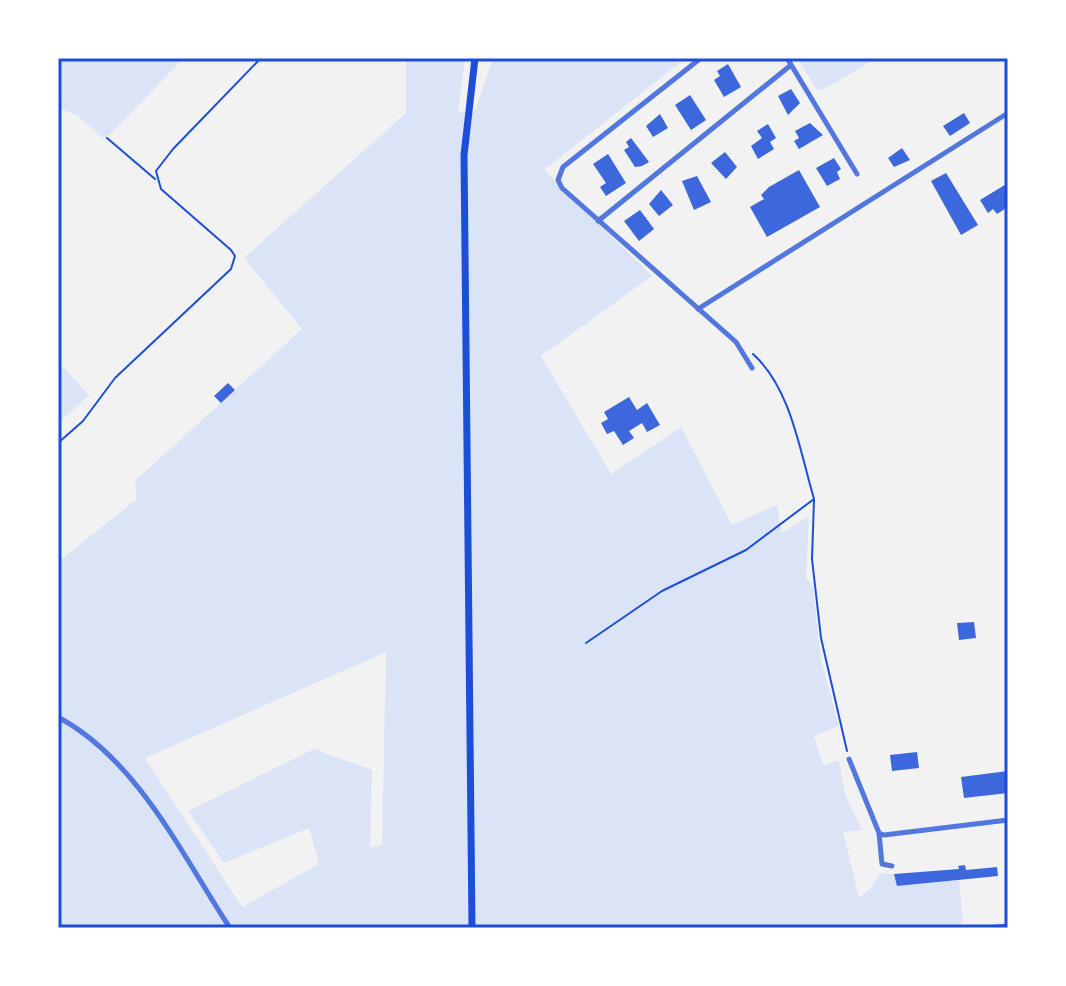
<svg xmlns="http://www.w3.org/2000/svg" width="1066" height="986" font-family="Ubuntu,sans-serif">
	<rect width="100%" height="100%" fill="#f2f2f2"/>
	<!-- green -->
	<path fill="#dbe4f7" fill-rule="evenodd" d="M 58,58 L 184,58 L 105,140 L 77,115 L 58,108 Z
		M 406,58 L 465,58 L 458,112 L 475,111 L 493,58 L 686,58 L 544,170 L 652,276 L 541,356 L 611,474 L 681,427 L 732,525 L 777,505 L 782,533 L 809,516 L 806,577 L 813,587 L 821,660 L 839,726 L 814,736 L 823,765 L 839,760 L 845,795 L 862,830 L 843,832 L 859,898 L 870,889 L 880,873 L 894,874 L 898,886 L 959,880 L 963,921 L 958,926 L 58,928 L 58,562 L 137,499 L 135,481 L 302,329 L 244,258 L 406,113 ZM 386,652 L 382,845 L 370,848 L 372,770 L 314,749 L 188,811 L 224,863 L 309,828 L 319,864 L 242,907 L 145,758 Z
		M 797,58 L 877,58 L 826,88 L 817,90 Z
		M 58,362 L 89,395 L 58,424 Z"/>
	<!-- building -->
	<path fill="#3d67dc" d="M 728,64 L 741,87 L 724,97 L 714,80 L 720,76 L 717,71 Z
		M 791,89 L 800,103 L 788,115 L 778,96 Z
		M 690,95 L 706,120 L 691,130 L 675,105 Z
		M 964,113 L 970,123 L 950,136 L 943,126 Z
		M 660,114 L 668,128 L 653,137 L 646,126 Z
		M 810,123 L 823,135 L 799,149 L 794,141 L 799,138 L 795,131 Z
		M 768,124 L 776,138 L 770,142 L 774,149 L 758,159 L 751,146 L 762,138 L 757,131 Z
		M 631,138 L 649,162 L 642,166 L 635,167 L 624,150 L 629,147 L 626,142 Z
		M 902,148 L 910,160 L 894,167 L 888,158 Z
		M 725,152 L 737,167 L 726,179 L 711,163 Z
		M 608,154 L 626,183 L 606,196 L 600,187 L 606,183 L 593,164 Z
		M 834,158 L 841,169 L 837,172 L 840,179 L 827,186 L 816,168 Z
		M 799,170 L 820,207 L 767,237 L 750,207 L 764,199 L 761,195 L 769,187 Z
		M 946,173 L 978,225 L 961,235 L 931,181 Z
		M 697,176 L 711,202 L 694,210 L 682,181 Z
		M 1008,183 L 1008,207 L 997,214 L 993,209 L 988,213 L 980,200 Z
		M 661,190 L 673,205 L 659,216 L 649,204 Z
		M 640,210 L 654,229 L 639,241 L 624,221 Z
		M 228,383 L 235,390 L 221,403 L 214,396 Z
		M 629,397 L 637,410 L 647,403 L 660,425 L 647,432 L 642,423 L 629,431 L 634,438 L 623,445 L 614,431 L 607,434 L 601,423 L 608,419 L 604,412 Z
		M 974,622 L 976,638 L 959,640 L 957,623 Z
		M 917,752 L 919,768 L 892,771 L 890,755 Z
		M 1008,771 L 1008,793 L 964,798 L 961,777 Z
		M 965,865 L 966,870 L 997,867 L 998,876 L 897,886 L 894,874 L 959,869 L 958,866 Z"/>
	<g fill="none" stroke-linecap="round" stroke-linejoin="round">
		<!-- path -->
		<path stroke="#1d4ed8" stroke-width="2" d="M 107,138 L 155,179
			M 58,443 L 83,421 L 115,378 L 231,269 L 235,256 L 231,250 L 161,189 L 156,171 L 173,149 L 261,58
			M 814,500 L 812,559 L 821,638 L 847,751
			M 586,643 L 662,591 L 746,550 L 814,499 C 800,452 791,388 753,354"/>
		<!-- minor -->
		<path stroke="#5277de" stroke-width="5" d="M 701,58 L 563,167 L 558,180 L 562,188 L 736,342 L 752,368
			M 787,58 L 857,174
			M 598,221 L 791,65
			M 698,309 L 1008,113
			M 58,717 C 138,760 182,855 230,928
			M 849,759 L 879,833 L 882,864 L 892,866
			M 879,833 L 884,835 L 1008,820
			M 986,928 L 1008,926"/>
		<!-- secondary -->
		<path stroke="#1d4ed8" stroke-width="7" d="M 472,928 L 464,155 L 475,58"/>
	</g>
	<!-- border -->
	<rect width="1066" height="986" fill="none" stroke="#ffffff" stroke-width="120"/>
	<rect x="60" y="60" width="946" height="866" fill="none" stroke="#1d4ed8" stroke-width="3"/>
</svg>
